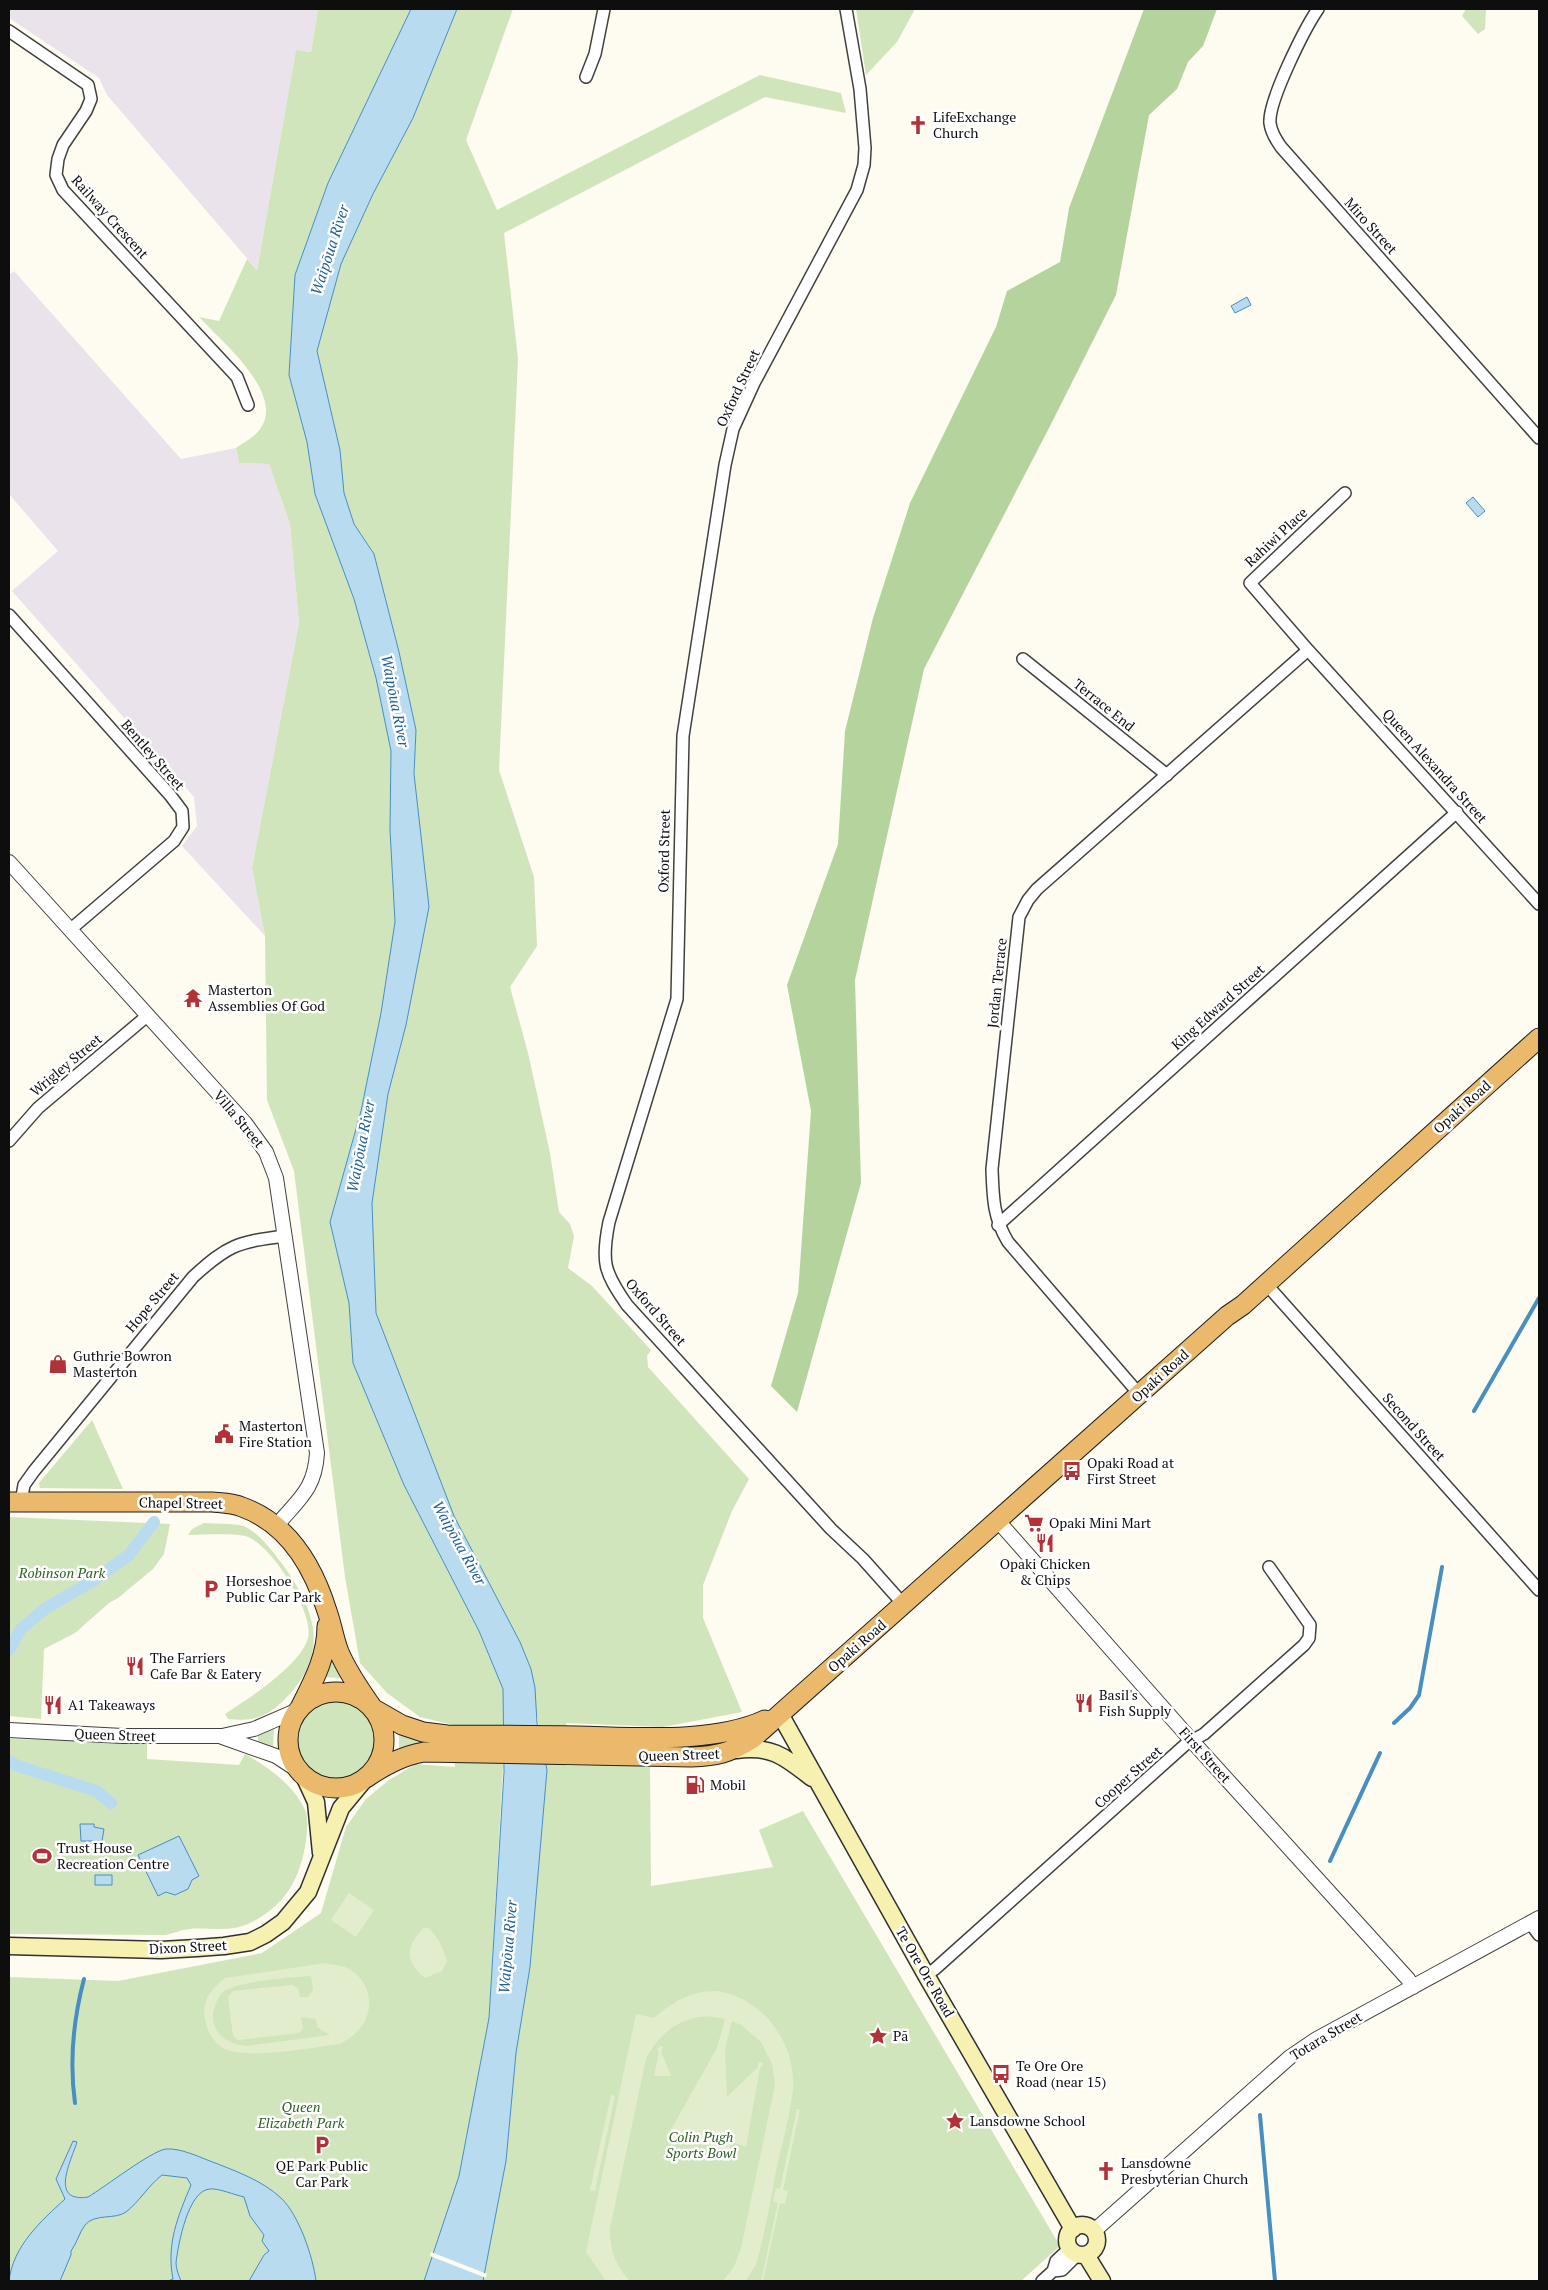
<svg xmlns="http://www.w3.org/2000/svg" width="1548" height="2290" font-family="'PT Serif',serif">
	<rect width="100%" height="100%" fill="#fefbf0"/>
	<!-- industrial -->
	<path fill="#ebe3ec" d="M 9,9 L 318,9 L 311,52 L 296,50 L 257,270 L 107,95 L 99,78 L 9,18 Z
		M 14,271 L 181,459 L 236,448 L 239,463 L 269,464 L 290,524 L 299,623 L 252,868 L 265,936 L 182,846 L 197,826 L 194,797 L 12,591 L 58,551 L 9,494 L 9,275 Z"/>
	<!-- green -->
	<path fill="#d1e5bc" d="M 318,9 L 411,9 L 328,183 L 295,275 L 289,375 L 307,442 L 315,494 L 354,599 L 376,678 L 391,751 L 390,830 L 395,922 L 381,1013 L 361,1111 L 330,1222 L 349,1303 L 353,1363 L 404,1485 L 479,1631 L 503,1689 L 504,1743 L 541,1744 L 531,1669 L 520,1642 L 454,1516 L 376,1313 L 372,1203 L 388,1094 L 406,1025 L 429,907 L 414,774 L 416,730 L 399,652 L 374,554 L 354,524 L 344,493 L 340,450 L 317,351 L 341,264 L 373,194 L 413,118 L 457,9 L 513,9 L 466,140 L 497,210 L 760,75 L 841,93 L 846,113 L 765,97 L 504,233 L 518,359 L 499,770 L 534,877 L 537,946 L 510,987 L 528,1053 L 550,1153 L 559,1212 L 570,1224 L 574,1236 L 568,1268 L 592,1286 L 651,1350 L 647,1356 L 648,1367 L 749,1479 L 732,1511 L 703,1585 L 703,1618 L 742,1712 L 663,1727 L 566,1723 L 566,1744 L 618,1745 L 566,1750 L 566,1766 L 650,1765 L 651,1886 L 773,1867 L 759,1830 L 803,1811 L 1060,2246 L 1021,2281 L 483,2281 L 506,2161 L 516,2053 L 530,1967 L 547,1770 L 542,1749 L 504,1749 L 489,2018 L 459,2176 L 424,2281 L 9,2281 L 9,1977 L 118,1981 L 262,1953 L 321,1913 L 346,1827 L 366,1799 L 389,1780 L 416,1764 L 455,1767 L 454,1748 L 399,1753 L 399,1734 L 432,1743 L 454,1743 L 453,1725 L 420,1717 L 387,1693 L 360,1663 L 345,1577 L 294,1171 L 267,1100 L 265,936 L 252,868 L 299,623 L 290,524 L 269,464 L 239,463 L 236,448 C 243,443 255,437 260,429 C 286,394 221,341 199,317 L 219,321 L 247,259 L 257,270 L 296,50 L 311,52 Z
		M 856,9 L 915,9 L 897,42 L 866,75 Z
		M 1466,9 L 1486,9 L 1485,29 L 1478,34 L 1462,16 Z
		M 92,1420 L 123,1489 L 40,1488 L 39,1483 Z
		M 9,1517 L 170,1524 L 164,1554 L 153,1569 L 118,1598 L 109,1603 L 75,1633 L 44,1649 L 41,1719 L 9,1716 Z
		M 204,1523 C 215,1524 237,1523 246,1527 C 261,1535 273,1552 283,1565 C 316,1611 330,1653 286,1698 C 269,1716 253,1722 228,1719 L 225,1714 C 248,1699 301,1665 308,1638 C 315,1613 270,1542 245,1536 C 227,1533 206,1535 188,1535 L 192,1529 Z
		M 337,1660 L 348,1679 L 325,1677 L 330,1661 Z
		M294 1740a42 42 0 1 1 84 0a42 42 0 1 1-84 0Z
		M 274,1728 L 273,1747 L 258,1744 L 258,1736 Z
		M 9,1739 L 147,1742 L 147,1759 L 239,1765 L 245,1754 C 269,1768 293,1784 305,1810 C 309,1819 307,1831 306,1840 C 301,1877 286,1905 252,1922 C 232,1933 211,1927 189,1929 C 181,1930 174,1933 166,1935 L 9,1934 Z"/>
	<!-- forest -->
	<path fill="#b5d49d" d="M 1144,9 L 1217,9 L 1203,46 L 1188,62 L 1177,89 L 1149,115 L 1116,295 L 1049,428 L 924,669 L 855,980 L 861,1183 L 797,1412 L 771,1386 L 798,1293 L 811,1111 L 787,985 L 838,844 L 845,731 L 873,618 L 910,503 L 996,327 L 1007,291 L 1060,262 L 1069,208 Z"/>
	<!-- pitch -->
	<path fill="#e2edcd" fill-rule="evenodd" d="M 349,1893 L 374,1910 L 356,1937 L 331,1920 Z
		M 423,1928 L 428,1928 C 439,1937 443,1948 447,1961 L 442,1971 L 425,1978 C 404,1961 406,1947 423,1928 Z
		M 326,1963 C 332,1965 339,1965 345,1967 C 368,1977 375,2003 364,2023 C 358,2033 349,2039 340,2044 C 313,2047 245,2061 223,2048 C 213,2042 207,2030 205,2020 C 201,2001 211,1989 225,1978 ZM 311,1976 L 313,1990 L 308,1997 L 300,1997 L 298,1988 L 292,1985 L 233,1991 L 228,1997 L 233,2036 L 238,2040 L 299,2033 L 303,2029 L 301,2017 L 316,2019 L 317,2027 L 330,2035 L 247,2046 C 227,2045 208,2031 214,2009 C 216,2003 218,1996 223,1992 C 237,1981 293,1977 311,1976 Z
		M 716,1991 C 762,1997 796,2042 793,2089 C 790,2116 782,2144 776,2171 C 770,2202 765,2234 756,2264 L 746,2281 L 723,2281 L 734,2267 L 741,2248 L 775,2085 L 772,2064 L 761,2042 L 741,2025 L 732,2021 L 725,2049 L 727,2097 L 758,2067 L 758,2063 L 762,2062 L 763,2064 L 760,2068 L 746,2147 L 730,2141 L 730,2150 L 668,2135 L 717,2048 L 725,2019 C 690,2009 661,2029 646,2059 L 610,2228 C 609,2248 616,2267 630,2281 L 606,2281 L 586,2252 L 636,2014 L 654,2018 C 673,2002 690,1991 716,1991 Z
		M 661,2046 L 663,2047 L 661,2052 L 671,2076 L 654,2076 L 659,2052 L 657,2049 Z
		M 611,2095 L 615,2096 L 595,2191 L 590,2190 Z
		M 797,2109 L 800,2109 L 783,2190 L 788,2191 L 785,2204 L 780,2203 L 763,2281 L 761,2281 L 778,2203 L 773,2201 L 776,2188 L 780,2189 Z"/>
	<!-- water -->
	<path fill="#b9dbf0" stroke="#478ec1" d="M 411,9 L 457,9 L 413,118 L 373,194 L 341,264 L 317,351 L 340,450 L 344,493 L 354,524 L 374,554 L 399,652 L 416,730 L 414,774 L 429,907 L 406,1025 L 388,1094 L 372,1203 L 376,1313 L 454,1516 L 520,1642 L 531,1669 L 535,1688 L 537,1723 L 547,1770 L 530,1967 L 516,2053 L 506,2161 L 483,2281 L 424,2281 L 459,2176 L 489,2018 L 504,1772 L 503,1689 L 479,1631 L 404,1485 L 353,1363 L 349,1303 L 330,1222 L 361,1111 L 381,1013 L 395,922 L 390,830 L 391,751 L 376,678 L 354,599 L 315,494 L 307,442 L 289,375 L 295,275 L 328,183 Z
		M 1247,297 L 1251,305 L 1235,313 L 1231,306 Z
		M 1473,497 L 1485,511 L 1478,517 L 1466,503 Z
		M 80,1824 L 94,1824 L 94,1827 L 104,1829 L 102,1841 L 81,1841 Z
		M 179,1836 L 199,1876 L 192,1880 L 188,1889 L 175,1895 L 166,1892 L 158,1896 L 138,1855 Z
		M 95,1875 L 112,1875 L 112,1885 L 95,1885 Z
		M 73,2141 L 77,2142 C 71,2161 49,2203 88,2197 C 105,2187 151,2151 166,2149 C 180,2148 197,2156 210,2161 C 233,2170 262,2180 281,2198 C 299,2215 313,2257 316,2281 L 249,2281 L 264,2255 L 269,2251 L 262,2241 L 264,2235 L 250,2216 L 244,2197 C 235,2195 218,2188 210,2189 C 188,2190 178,2245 176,2263 C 176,2269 179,2276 181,2281 L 168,2281 L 173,2279 C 166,2244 178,2216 191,2185 L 187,2178 L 162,2175 C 148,2186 139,2202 126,2212 C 115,2220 95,2213 85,2225 C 79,2233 77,2243 71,2251 L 71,2255 L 60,2281 L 9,2281 C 13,2246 41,2221 65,2199 L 56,2179 Z"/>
	<!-- pier -->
	<path fill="#fefbf0" d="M 431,2252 L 487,2274 L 486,2278 L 430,2256 Z"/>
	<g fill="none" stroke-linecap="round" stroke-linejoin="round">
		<!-- stream -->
		<path stroke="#478ec1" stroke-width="4" d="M 1474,1411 L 1539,1298
			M 1394,1723 L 1410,1708 L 1419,1695 L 1442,1567
			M 1330,1861 L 1380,1753
			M 75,2103 C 69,2060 73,2021 84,1979
			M 1260,2115 L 1275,2281"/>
		<!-- canal -->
		<path stroke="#b9dbf0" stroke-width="12" d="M 9,1650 L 21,1629 L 46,1608 L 94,1580 L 129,1555 L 154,1522
			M 9,1761 L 18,1766 L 96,1791 L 111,1803"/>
		<!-- minor casing -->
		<g stroke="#414141" stroke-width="14">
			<path id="minor" d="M 846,9 L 860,89 L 865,148 L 864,165 L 857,190 L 754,383 L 733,429 L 725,465 L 683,736 L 677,999 L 609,1222 C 601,1262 604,1272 627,1305 L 831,1529 L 863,1559 L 904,1605
				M 1318,9 C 1305,28 1268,101 1270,123 C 1271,132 1276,140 1281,147 L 1539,438
				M 9,31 L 88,85 L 91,99 L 86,111 L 63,145 L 58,159 L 56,175 L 63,190 L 237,377 L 248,405
				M 586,77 L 595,54 L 604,9
				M 1345,493 L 1250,583 L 1308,650 L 1539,904
				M 9,615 L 170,795 L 182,811 L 183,827 L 174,841 L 71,929
				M 1023,659 L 1167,775
				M 9,1141 L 38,1108 L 147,1016
				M 998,1225 L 1457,812
				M 1266,1284 L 1539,1590
				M 1140,1395 L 1008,1242 C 993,1217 993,1197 992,1169 L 1019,917 L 1028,900 L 1037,889 L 1308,650
				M 21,1502 L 24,1485 L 34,1471 L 193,1277 C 228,1245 237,1242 285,1236
				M 1530,1923 L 1539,1935
				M 926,1975 L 935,1969 L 1186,1744 L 1204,1734 L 1304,1645 L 1309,1638 L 1310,1625 L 1269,1567
				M 1053,2271 L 1062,2270 L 1078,2254
				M 1042,2281 L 1053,2271 L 1056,2261 L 1070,2248"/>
		</g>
		<!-- tertiary casing -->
		<g stroke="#414141" stroke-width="16">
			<path id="tertiary" d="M 9,862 L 245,1123 L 266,1152 L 276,1178 L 317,1453 C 315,1489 299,1499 277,1525
				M 998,1521 L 1192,1741 L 1408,1979 L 1413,1987
				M 9,1730 L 123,1736 L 222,1736 L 254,1729 L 298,1710
				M 222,1737 L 276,1756 L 302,1773
				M 1094,2231 L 1290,2057 L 1315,2040 L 1539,1918"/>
		</g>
		<!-- secondary casing -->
		<g stroke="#303030" stroke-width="19">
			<path id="secondary" d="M 780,1714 L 926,1975 L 1073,2229
				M 736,1750 C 772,1745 785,1757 812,1778
				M 304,1776 L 316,1802 L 321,1853
				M 9,1946 L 161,1950 L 197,1948 L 224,1946 L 250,1942 L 266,1934 L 283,1922 L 308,1892 L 341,1808 L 365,1779
				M1067 2240a15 15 0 1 1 30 0a15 15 0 1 1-30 0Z
				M 1086,2255 L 1102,2281"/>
		</g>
		<!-- trunk casing -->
		<g stroke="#1f1f1f" stroke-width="21">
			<path id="trunk" d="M 9,1502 L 212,1502 C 222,1503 233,1503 242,1507 C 289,1524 313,1566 327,1611 C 332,1625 334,1639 339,1652 C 347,1671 360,1690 372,1707
				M288 1740a48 48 0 1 1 96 0a48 48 0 1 1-96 0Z
				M 301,1706 C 314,1680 327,1656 327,1626
				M 374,1709 L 402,1725 L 423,1732 L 447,1735 C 490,1735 533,1735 577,1736 C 633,1737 713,1744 765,1720
				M 366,1778 C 385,1765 402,1756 424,1752 L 691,1757 C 718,1756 729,1753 752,1739 L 1227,1316 L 1243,1305 L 1539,1038"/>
		</g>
		<!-- minor -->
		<use href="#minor" stroke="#fff" stroke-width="11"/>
		<!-- tertiary -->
		<use href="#tertiary" stroke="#fff" stroke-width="14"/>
		<!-- secondary -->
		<use href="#secondary" stroke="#f7f1b1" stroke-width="16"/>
		<!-- trunk -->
		<use href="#trunk" stroke="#eab96c" stroke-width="19"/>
	</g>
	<!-- icons -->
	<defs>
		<g id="church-bare" transform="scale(1.5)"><path d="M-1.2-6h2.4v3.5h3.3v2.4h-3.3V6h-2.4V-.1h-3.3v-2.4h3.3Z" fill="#b13337" stroke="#fff" stroke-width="2.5" paint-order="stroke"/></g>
		<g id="temple-bare" transform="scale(1.5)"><path d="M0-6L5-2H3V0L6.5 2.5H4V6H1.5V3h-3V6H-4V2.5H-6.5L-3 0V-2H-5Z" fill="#b13337" stroke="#fff" stroke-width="2.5" paint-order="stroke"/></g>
		<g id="shop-bare" transform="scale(1.5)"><path d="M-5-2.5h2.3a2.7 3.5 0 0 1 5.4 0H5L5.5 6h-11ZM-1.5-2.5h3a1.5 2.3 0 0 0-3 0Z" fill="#b13337" stroke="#fff" stroke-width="2.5" paint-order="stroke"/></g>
		<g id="civic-bare" transform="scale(1.5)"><path d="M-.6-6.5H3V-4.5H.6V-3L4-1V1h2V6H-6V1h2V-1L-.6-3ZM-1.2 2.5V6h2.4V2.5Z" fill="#b13337" stroke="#fff" stroke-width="2.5" paint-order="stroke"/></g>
		<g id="bus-bare" transform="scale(1.5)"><path d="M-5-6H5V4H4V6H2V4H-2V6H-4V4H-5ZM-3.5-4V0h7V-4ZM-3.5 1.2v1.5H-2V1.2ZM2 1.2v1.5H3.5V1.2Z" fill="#b13337" stroke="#fff" stroke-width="2.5" paint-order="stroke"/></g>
		<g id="supermarket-bare" transform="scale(1.5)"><path d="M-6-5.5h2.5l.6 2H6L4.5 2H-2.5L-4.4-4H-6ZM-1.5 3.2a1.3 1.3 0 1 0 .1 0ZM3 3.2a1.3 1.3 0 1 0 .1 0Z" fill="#b13337" stroke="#fff" stroke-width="2.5" paint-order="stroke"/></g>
		<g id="restaurant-bare" transform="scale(1.5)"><path d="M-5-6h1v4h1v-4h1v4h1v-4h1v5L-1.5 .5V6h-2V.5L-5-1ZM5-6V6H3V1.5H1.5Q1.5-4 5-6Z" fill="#b13337" stroke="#fff" stroke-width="2.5" paint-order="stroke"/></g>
		<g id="parking-bare" transform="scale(1.5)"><path d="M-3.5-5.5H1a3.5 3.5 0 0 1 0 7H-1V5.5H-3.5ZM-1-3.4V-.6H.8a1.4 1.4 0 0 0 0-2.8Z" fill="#b13337" stroke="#fff" stroke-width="2.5" paint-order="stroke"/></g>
		<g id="fuel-bare" transform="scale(1.5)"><path d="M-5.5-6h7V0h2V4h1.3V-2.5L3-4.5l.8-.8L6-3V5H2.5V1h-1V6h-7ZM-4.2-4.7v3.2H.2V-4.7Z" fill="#b13337" stroke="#fff" stroke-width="2.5" paint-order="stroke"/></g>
		<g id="stadium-bare" transform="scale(1.5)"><path d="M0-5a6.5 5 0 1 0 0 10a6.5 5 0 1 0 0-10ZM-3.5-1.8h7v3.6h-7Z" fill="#b13337" stroke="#fff" stroke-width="2.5" paint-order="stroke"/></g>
		<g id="sight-bare" transform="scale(1.5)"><path d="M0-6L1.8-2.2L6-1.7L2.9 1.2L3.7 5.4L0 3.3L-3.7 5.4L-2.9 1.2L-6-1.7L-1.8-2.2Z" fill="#b13337" stroke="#fff" stroke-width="2.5" paint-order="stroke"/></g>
	</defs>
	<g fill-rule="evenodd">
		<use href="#church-bare" x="918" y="125"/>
		<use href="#temple-bare" x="193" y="998"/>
		<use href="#shop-bare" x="58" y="1364"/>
		<use href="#civic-bare" x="224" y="1434"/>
		<use href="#bus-bare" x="1072" y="1471"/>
		<use href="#supermarket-bare" x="1034" y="1523"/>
		<use href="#restaurant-bare" x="1045" y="1543"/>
		<use href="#parking-bare" x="211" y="1589"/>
		<use href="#restaurant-bare" x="135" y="1666"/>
		<use href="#restaurant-bare" x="1084" y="1703"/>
		<use href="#restaurant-bare" x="53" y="1705"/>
		<use href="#fuel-bare" x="695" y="1785"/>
		<use href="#stadium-bare" x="42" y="1856"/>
		<use href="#sight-bare" x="878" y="2036"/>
		<use href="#bus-bare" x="1001" y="2074"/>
		<use href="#sight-bare" x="955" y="2121"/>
		<use href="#parking-bare" x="322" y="2145"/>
		<use href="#church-bare" x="1106" y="2171"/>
	</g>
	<g text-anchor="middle" stroke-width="5" stroke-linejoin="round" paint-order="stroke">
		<!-- poi labels -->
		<g font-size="14" fill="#0e0e0e" stroke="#fff" text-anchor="start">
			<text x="933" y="122">LifeExchange<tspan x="933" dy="16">Church</tspan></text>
			<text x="208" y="995">Masterton<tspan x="208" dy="16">Assemblies Of God</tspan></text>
			<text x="73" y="1361">Guthrie Bowron<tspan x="73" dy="16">Masterton</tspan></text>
			<text x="239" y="1431">Masterton<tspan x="239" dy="16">Fire Station</tspan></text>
			<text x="1087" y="1468">Opaki Road at<tspan x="1087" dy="16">First Street</tspan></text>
			<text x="1049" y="1528">Opaki Mini Mart</text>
			<text x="1045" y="1569" text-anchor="middle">Opaki Chicken<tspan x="1045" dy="16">&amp; Chips</tspan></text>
			<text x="226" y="1586">Horseshoe<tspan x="226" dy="16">Public Car Park</tspan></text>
			<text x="150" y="1663">The Farriers<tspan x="150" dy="16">Cafe Bar &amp; Eatery</tspan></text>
			<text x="1099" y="1700">Basil's<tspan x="1099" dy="16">Fish Supply</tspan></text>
			<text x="68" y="1710">A1 Takeaways</text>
			<text x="710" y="1790">Mobil</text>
			<text x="57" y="1853">Trust House<tspan x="57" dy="16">Recreation Centre</tspan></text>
			<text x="893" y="2041">Pā</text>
			<text x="1016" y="2071">Te Ore Ore<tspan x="1016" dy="16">Road (near 15)</tspan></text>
			<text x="970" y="2126">Lansdowne School</text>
			<text x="1121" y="2168">Lansdowne<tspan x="1121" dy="16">Presbyterian Church</tspan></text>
			<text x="322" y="2171" text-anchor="middle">QE Park Public<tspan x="322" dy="16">Car Park</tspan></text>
		</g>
		<!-- street labels -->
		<g font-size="14" fill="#0e0e0e" stroke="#fff">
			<text transform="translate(110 217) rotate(48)" y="5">Railway Crescent</text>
			<text transform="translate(1371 226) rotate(48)" y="5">Miro Street</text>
			<text transform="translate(738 388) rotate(-65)" y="5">Oxford Street</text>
			<text transform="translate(1276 537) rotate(-43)" y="5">Rahiwi Place</text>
			<text transform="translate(1104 705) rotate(39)" y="5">Terrace End</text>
			<text transform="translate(153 755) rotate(49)" y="5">Bentley Street</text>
			<text transform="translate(1435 766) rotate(48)" y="5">Queen Alexandra Street</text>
			<text transform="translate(664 851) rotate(-89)" y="5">Oxford Street</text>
			<text transform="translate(997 983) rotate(-84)" y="5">Jordan Terrace</text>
			<text transform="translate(1218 1007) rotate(-42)" y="5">King Edward Street</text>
			<text transform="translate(66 1065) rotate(-40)" y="5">Wrigley Street</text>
			<text transform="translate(1462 1107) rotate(-42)" y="5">Opaki Road</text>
			<text transform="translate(239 1119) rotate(50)" y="5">Villa Street</text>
			<text transform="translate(152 1302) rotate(-50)" y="5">Hope Street</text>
			<text transform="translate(656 1312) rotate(49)" y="5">Oxford Street</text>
			<text transform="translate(1160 1376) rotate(-42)" y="5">Opaki Road</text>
			<text transform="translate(1414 1427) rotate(48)" y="5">Second Street</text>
			<text transform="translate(181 1503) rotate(1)" y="5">Chapel Street</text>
			<text transform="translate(857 1646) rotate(-41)" y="5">Opaki Road</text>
			<text transform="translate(115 1735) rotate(2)" y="5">Queen Street</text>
			<text transform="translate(679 1755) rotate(-2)" y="5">Queen Street</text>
			<text transform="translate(1205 1755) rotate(48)" y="5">First Street</text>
			<text transform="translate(1128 1777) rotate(-42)" y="5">Cooper Street</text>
			<text transform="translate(188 1947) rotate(-3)" y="5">Dixon Street</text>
			<text transform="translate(925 1972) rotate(60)" y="5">Te Ore Ore Road</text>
			<text transform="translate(1326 2036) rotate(-31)" y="5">Totara Street</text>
		</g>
		<!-- park labels -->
		<g font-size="14" font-style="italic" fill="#2f6024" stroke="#fff">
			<text x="62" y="1578">Robinson Park</text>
			<text x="301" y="2112">Queen<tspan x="301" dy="16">Elizabeth Park</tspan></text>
			<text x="701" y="2142">Colin Pugh<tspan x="701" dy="16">Sports Bowl</tspan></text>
		</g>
		<!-- water labels -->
		<g font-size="15" font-style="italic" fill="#226194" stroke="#fff">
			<text transform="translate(330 250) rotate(-72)" y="5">Waipōua River</text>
			<text transform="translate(395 701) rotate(79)" y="5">Waipōua River</text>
			<text transform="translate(361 1146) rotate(-79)" y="5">Waipōua River</text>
			<text transform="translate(459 1543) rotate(61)" y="5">Waipōua River</text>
			<text transform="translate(508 1947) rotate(-85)" y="5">Waipōua River</text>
		</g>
	</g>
	<!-- border -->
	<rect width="1548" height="2290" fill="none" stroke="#0e0e0e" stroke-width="20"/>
</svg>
